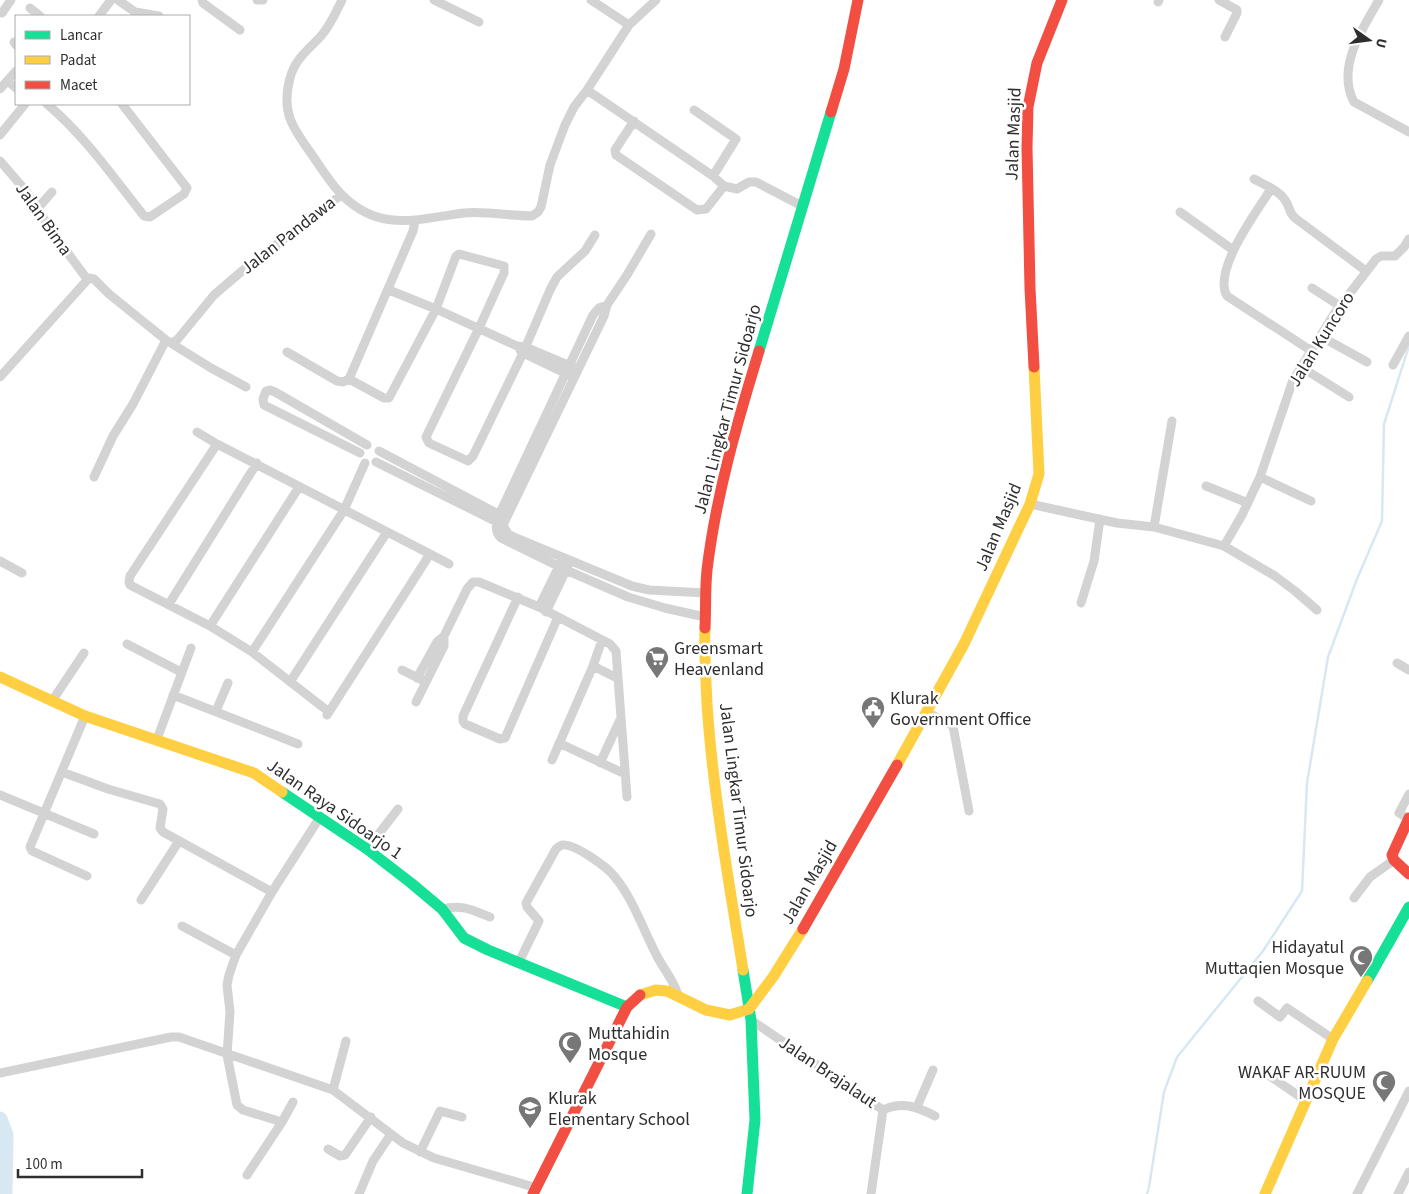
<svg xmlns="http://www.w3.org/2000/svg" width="1409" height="1194" font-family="'Source Sans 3',sans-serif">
	<rect width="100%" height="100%" fill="#fff"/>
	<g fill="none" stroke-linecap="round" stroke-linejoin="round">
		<!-- stream -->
		<path stroke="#d8e8f2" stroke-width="2.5" d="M 1147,1194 L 1149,1187 L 1164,1092 L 1177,1057 L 1263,951 L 1302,891 L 1307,783 L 1328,657 L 1357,579 L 1382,521 L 1384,424 L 1409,346"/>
		<!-- river -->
		<path stroke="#d8e8f2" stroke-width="15" d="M 0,1119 L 6,1135 L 5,1194"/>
		<!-- street -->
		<path stroke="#d3d3d3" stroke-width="9" d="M 118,0 L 135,12 L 159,16
			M 202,0 L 203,3 L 240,30
			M 257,0 L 263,0
			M 342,0 C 336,12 330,26 321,36 C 308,50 295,59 290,78 C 281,111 292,127 310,152 C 320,166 330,183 342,195 C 380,233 417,219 464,213 C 486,211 510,216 532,216 L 538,212 L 541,207 L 550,165 L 565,125 L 574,107 L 587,90 L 629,25 L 656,0
			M 434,0 L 479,22
			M 591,0 L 629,25
			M 1219,0 L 1237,10 L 1237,13 L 1225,37
			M 1379,0 C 1362,29 1336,68 1354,102 L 1409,132
			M 1158,2 L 1159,0
			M 30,8 L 40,16
			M 2,13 L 11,0
			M 99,16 L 111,0
			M 14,42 L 16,45
			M 8,81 L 16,88
			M 0,89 L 16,71
			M 587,90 L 713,176 L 724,186 L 737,189 L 749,182 L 756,182 L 802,206
			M 47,104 C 85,136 113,177 144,216 L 150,217 L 184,194 L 187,188 L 122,104
			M 694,110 L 736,139 L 713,176
			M 634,121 L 615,150 L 616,155 L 697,210 L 706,209 L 724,186
			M 0,135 L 25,104
			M 0,161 L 26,191 L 53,233 L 87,279
			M 1254,179 C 1263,184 1279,190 1285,200 C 1290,206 1288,212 1295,218 L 1366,271
			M 1271,189 C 1257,211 1212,271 1227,296 L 1310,350
			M 37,209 L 52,192
			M 1180,212 L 1233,250
			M 651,234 L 627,275 L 607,305 L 604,316 L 503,525 L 508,534 L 516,538 L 632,586 L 649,590 L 706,593
			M 1312,288 L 1340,306
			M 389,290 L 436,309 L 517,346 L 525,347 L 575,368
			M 607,305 L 599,308 L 593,315 L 499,515 C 496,523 494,531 501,538 L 566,570 L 628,597 L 665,608 L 705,617
			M 1320,336 L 1367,362
			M 171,343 L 177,340 L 214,295 L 242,271 L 341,195
			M 520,350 L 523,353 L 571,376
			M 287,352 L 337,381 L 343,382 L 349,379 L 413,231 L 415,221
			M 1393,365 L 1409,336
			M 1301,367 L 1349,397
			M 0,377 L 89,278 L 94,279 L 109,294 L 166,340 L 211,368 L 246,387
			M 349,379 L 384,398 L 389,398 L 436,309 L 456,256 L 459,254 L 504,266 L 504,273 L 479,328 L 426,437 L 429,443 L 468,461 L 473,456 L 523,353 L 550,290 L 557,277 L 585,251 L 595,235
			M 197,432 L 217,444
			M 379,451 L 502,516
			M 360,453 L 264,405 L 263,399 L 266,391 L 270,390 L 275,392 L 367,445
			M 376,462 L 501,524
			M 94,477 L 113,436 L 133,404 L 166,340
			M 1260,477 L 1311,501
			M 1206,486 L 1248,503
			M 1030,504 L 1117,523 L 1154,527 L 1224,546 L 1275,576 L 1295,591 L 1317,610
			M 1154,527 L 1172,421
			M 1224,546 L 1242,515 L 1260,477 L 1293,380 L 1334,314 L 1376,259 L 1381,256 L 1395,256 L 1404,247 L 1409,239
			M 0,561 L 22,573
			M 518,597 L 463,716 L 463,721 L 465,724 L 500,739 L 505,738 L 558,617
			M 1081,603 L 1094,561 L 1100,519
			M 169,604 L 257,463
			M 539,607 L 561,562
			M 546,612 L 568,566
			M 210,626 L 299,487
			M 127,644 L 181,672
			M 252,652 L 344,510 L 365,463
			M 1397,663 L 1409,670
			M 593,666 L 617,678
			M 402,670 L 422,680
			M 417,678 L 437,642 L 444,636 L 467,589 L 473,582 L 479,582 L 539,607 L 610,644 L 616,651 L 627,797
			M 290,682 L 387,532
			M 173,695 L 298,744
			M 52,701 L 84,653
			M 416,702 L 444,646 L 444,636
			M 216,711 L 228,683
			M 329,712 L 252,652 L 210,626 L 130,585 L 129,582 L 130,576 L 217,444 L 430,554
			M 927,712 L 953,726 L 969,811
			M 327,715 L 430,554 L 449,564
			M 85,716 L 30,847 L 32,851 L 87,876
			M 157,739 L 191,648
			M 559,743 L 625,774
			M 552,760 L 593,666 L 602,640
			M 600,763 L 620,720
			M 62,772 L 108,789 L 160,804 L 163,809 L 160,828 L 163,832 L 272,892
			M 0,795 L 94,834
			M 1409,819 L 1399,813 L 1409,794
			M 367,849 L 398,809
			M 1354,898 L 1370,877 L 1394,860
			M 141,900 L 179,841
			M 442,909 C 462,904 472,910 490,917
			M 182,926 L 236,955
			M 519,962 L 539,921 L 527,907 L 526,903 L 556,849 C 558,847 559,846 562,845 C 574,843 607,867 614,876 C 633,898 644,932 658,958 C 665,971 674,981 678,995
			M 1258,1001 L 1280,1017 L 1287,1008 L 1333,1039
			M 751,1020 L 883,1110 L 871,1194
			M 1264,1072 L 1305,1100
			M 0,1073 L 171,1037 L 179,1037 L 333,1090 L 403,1143 L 434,1158 L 537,1188
			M 333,1090 L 346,1041
			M 917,1107 L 933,1070
			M 883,1110 C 902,1101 918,1107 935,1116
			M 282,1122 L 243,1110 L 237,1105 L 227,1055 L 230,1012 L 227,985 L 229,975 L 236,955 L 272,892 L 320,817
			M 328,1149 L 340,1156 L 345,1155 L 371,1117
			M 420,1152 L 440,1111 L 462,1117
			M 247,1175 L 282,1122 L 293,1102
			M 359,1194 L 373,1161 L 391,1134
			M 1357,1194 L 1409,1091
			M 1398,1194 L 1409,1172"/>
		<!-- fast -->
		<path stroke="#16e098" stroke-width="11" d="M 759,351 L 831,112
			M 282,792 L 367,849 L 411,883 L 442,909 L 464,938 L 488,950 L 627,1007
			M 743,970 L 751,1020 L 755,1120 L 747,1194
			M 1367,981 L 1409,907"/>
		<!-- slow -->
		<path stroke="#ffcf43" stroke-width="11" d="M 705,628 C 704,653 706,679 707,704 C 713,794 729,882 743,970
			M 0,677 L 85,716 L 254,773 L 282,792
			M 897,765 L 964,644 L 1030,504 L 1039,474 L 1034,367
			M 640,995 L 656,990 L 667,991 L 706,1010 L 730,1015 L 749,1009 L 773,977 L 803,929
			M 1265,1194 L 1333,1039 L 1367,981"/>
		<!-- jam -->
		<path stroke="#f24e42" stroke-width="11" d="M 831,112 L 844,69 L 858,0
			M 1034,367 L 1030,288 L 1027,147 L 1028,107 L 1037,63 L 1062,0
			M 705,628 C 706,609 705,589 707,570 C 716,495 737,423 759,351
			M 1409,818 L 1392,855 L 1394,860 L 1409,874
			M 803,929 L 897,765
			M 533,1194 L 627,1007 L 640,995"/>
	</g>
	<!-- icons -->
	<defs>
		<g id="supermarket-pin" transform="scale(1.25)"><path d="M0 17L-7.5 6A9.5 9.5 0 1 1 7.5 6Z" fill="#777" stroke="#fff"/><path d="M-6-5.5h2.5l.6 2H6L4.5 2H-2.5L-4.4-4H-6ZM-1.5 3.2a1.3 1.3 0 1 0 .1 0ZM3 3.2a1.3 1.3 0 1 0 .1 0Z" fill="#fff"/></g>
		<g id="civic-pin" transform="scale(1.25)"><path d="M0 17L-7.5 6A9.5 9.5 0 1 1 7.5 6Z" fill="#777" stroke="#fff"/><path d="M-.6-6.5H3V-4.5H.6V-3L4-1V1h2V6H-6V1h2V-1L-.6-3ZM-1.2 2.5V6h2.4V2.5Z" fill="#fff"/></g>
		<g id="mosque-pin" transform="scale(1.25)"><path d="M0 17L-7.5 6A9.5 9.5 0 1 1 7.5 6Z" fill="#777" stroke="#fff"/><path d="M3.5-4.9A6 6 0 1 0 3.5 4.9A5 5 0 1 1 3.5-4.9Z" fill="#fff"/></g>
		<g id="school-pin" transform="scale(1.25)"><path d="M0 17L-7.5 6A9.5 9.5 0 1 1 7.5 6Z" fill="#777" stroke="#fff"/><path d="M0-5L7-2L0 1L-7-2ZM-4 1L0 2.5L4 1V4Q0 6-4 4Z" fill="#fff"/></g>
	</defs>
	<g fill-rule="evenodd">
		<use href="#supermarket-pin" x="657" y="658"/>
		<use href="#civic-pin" x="873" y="708"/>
		<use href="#mosque-pin" x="1361" y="957"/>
		<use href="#mosque-pin" x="570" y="1043"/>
		<use href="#mosque-pin" x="1384" y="1082"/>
		<use href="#school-pin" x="530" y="1108"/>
	</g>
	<g text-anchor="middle" stroke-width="5" stroke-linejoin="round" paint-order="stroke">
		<!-- street labels -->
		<g font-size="18" fill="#2e2e2e" stroke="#fff">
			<text transform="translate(1013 134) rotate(-88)" y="6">Jalan Masjid</text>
			<text transform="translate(44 219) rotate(55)" y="6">Jalan Bima</text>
			<text transform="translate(288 235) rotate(-38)" y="6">Jalan Pandawa</text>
			<text transform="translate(1321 339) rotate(-58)" y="6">Jalan Kuncoro</text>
			<text transform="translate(727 409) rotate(-75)" y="6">Jalan Lingkar Timur Sidoarjo</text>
			<text transform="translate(998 527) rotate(-67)" y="6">Jalan Masjid</text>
			<text transform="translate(335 809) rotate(35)" y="6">Jalan Raya Sidoarjo 1</text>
			<text transform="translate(739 810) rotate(83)" y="6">Jalan Lingkar Timur Sidoarjo</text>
			<text transform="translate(809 882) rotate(-60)" y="6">Jalan Masjid</text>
			<text transform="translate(828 1072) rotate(34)" y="6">Jalan Brajalaut</text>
		</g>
		<!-- poi labels -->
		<g font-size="18" fill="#2e2e2e" stroke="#fff" text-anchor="start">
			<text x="674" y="654">Greensmart<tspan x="674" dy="21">Heavenland</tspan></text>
			<text x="890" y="704">Klurak<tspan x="890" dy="21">Government Office</tspan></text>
			<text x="1344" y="953" text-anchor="end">Hidayatul<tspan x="1344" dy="21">Muttaqien Mosque</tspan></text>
			<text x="588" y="1039">Muttahidin<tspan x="588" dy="21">Mosque</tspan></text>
			<text x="1366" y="1078" text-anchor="end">WAKAF AR-RUUM<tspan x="1366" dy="21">MOSQUE</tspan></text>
			<text x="548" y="1104">Klurak<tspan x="548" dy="21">Elementary School</tspan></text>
		</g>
	</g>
	<!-- legend -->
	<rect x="15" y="15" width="175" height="90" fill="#ffffff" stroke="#ababab"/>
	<rect x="25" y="31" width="25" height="8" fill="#16e098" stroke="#ababab"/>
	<text x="60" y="40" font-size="15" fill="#2e2e2e">Lancar</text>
	<rect x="25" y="56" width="25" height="8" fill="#ffcf43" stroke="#ababab"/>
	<text x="60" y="65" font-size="15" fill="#2e2e2e">Padat</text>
	<rect x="25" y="81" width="25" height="8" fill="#f24e42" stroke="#ababab"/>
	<text x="60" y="90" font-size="15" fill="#2e2e2e">Macet</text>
	<!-- north arrow -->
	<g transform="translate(1369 40) rotate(104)" stroke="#ffffff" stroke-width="4" paint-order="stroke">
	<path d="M0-4L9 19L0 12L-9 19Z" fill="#2e2e2e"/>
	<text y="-8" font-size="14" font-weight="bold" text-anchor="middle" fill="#2e2e2e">U</text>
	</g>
	<!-- scale -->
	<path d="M18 1169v8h124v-8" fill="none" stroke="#2e2e2e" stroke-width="2.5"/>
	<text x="25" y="1169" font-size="15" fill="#2e2e2e" stroke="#ffffff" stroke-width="4" paint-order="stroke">100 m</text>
</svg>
